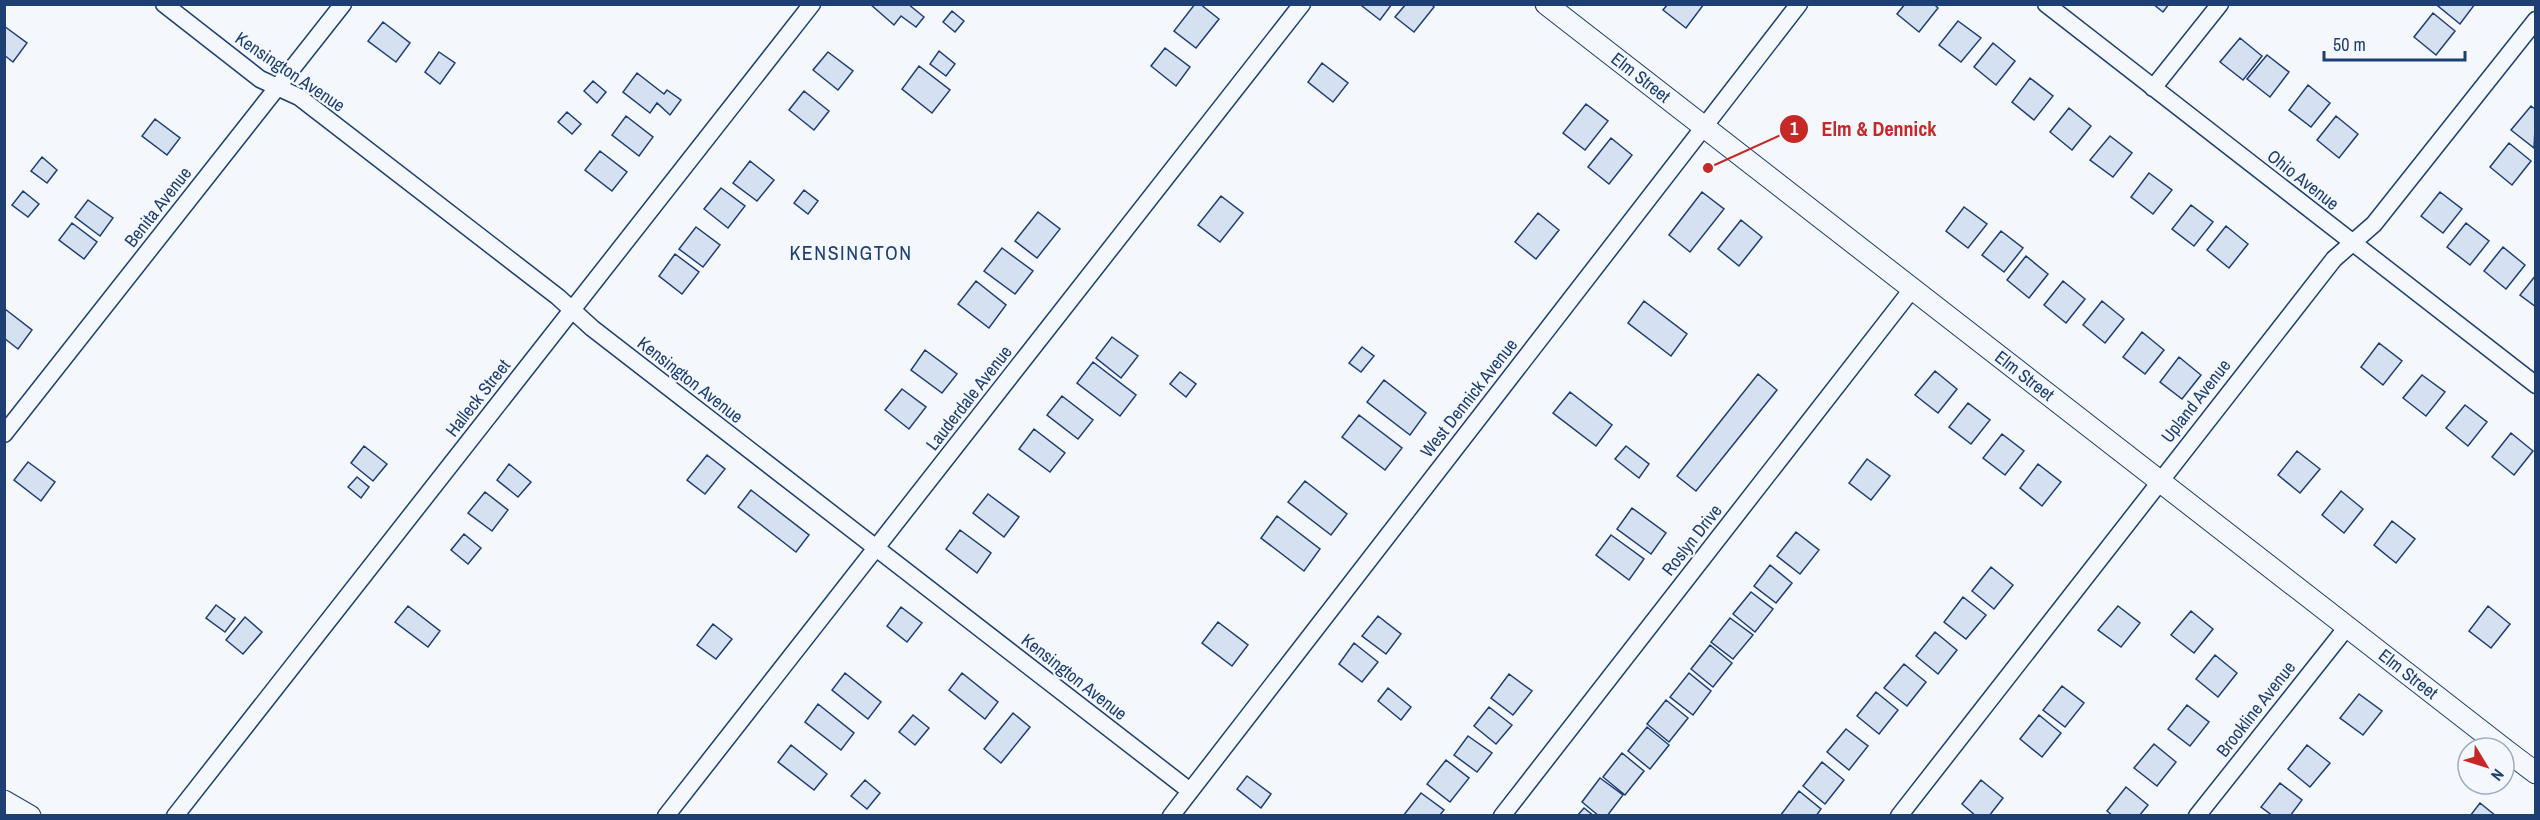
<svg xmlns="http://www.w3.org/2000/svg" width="2540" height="820" font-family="'Archivo Narrow',sans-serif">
	<rect width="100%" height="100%" fill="#f4f7fb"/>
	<!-- building -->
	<path fill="#d5e0f0" stroke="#1d3f73" stroke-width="1.5" d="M 870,4 L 908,4 L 924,17 L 916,27 L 901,16 L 894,25 Z
		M 1195,4 L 1200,4 L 1219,19 L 1196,48 L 1174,31 Z
		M 1364,4 L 1392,4 L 1380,20 L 1362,6 Z
		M 1406,4 L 1431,4 L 1434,7 L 1414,32 L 1395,17 Z
		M 1668,4 L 1704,4 L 1686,28 L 1663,10 Z
		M 1905,4 L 1934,4 L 1938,8 L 1919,32 L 1897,14 Z
		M 2153,4 L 2169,4 L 2163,12 Z
		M 2439,4 L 2475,4 L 2460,24 L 2438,6 Z
		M 952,11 L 964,21 L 955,32 L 943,22 Z
		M 2433,13 L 2455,31 L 2436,55 L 2414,37 Z
		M 1958,21 L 1981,38 L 1961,62 L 1939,45 Z
		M 383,22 L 410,43 L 396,62 L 368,41 Z
		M 4,26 L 27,43 L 13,62 L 4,55 Z
		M 2240,38 L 2262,56 L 2243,80 L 2220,62 Z
		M 1993,43 L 2015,61 L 1996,85 L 1974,67 Z
		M 1165,48 L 1190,67 L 1176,86 L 1151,66 Z
		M 939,51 L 955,64 L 946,76 L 930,64 Z
		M 439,52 L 455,63 L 440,84 L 425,72 Z
		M 828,52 L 853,71 L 838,90 L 813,70 Z
		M 2267,55 L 2289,72 L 2270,97 L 2247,79 Z
		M 1322,63 L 1348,83 L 1333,102 L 1308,82 Z
		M 919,66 L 950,90 L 932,113 L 902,89 Z
		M 637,73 L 664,94 L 667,90 L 681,100 L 670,115 L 657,103 L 650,113 L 623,92 Z
		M 2030,78 L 2053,96 L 2034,120 L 2012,102 Z
		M 593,81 L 606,92 L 597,103 L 584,91 Z
		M 2308,85 L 2330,103 L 2311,127 L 2289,110 Z
		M 804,91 L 829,111 L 814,130 L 789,110 Z
		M 1586,104 L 1608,121 L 1585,150 L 1563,133 Z
		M 2531,106 L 2536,110 L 2534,148 L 2511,130 Z
		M 2069,108 L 2091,126 L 2072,150 L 2050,132 Z
		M 567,112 L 581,124 L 572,134 L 558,122 Z
		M 626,116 L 653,137 L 639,156 L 612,135 Z
		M 2336,116 L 2358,134 L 2339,158 L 2317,140 Z
		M 155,119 L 180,138 L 167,155 L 142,136 Z
		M 2110,136 L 2132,153 L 2113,177 L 2090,160 Z
		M 1611,138 L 1632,155 L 1609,184 L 1588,167 Z
		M 2509,143 L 2531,161 L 2512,185 L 2490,167 Z
		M 600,151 L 627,172 L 612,191 L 585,170 Z
		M 42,157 L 57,170 L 47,183 L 31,171 Z
		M 750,161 L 774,180 L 757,201 L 733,183 Z
		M 2149,173 L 2172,190 L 2153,214 L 2131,197 Z
		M 721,188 L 745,206 L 728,228 L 704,209 Z
		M 804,190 L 818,201 L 808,214 L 794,203 Z
		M 23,191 L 39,204 L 28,217 L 12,205 Z
		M 1702,192 L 1724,209 L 1690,252 L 1669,235 Z
		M 2440,192 L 2462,209 L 2443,233 L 2421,216 Z
		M 1221,196 L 1243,213 L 1220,242 L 1198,225 Z
		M 88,200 L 113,218 L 100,236 L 75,217 Z
		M 2191,205 L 2213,222 L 2194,246 L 2172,229 Z
		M 1964,207 L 1987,224 L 1968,248 L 1946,231 Z
		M 1038,212 L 1060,229 L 1037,258 L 1015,241 Z
		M 1538,213 L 1559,230 L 1536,259 L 1515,242 Z
		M 1741,220 L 1762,237 L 1739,266 L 1718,249 Z
		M 72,223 L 97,242 L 84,259 L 59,240 Z
		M 2466,223 L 2489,241 L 2470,265 L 2447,247 Z
		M 2226,226 L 2248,244 L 2229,268 L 2207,250 Z
		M 696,227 L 720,245 L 703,267 L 679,249 Z
		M 2001,231 L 2023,248 L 2004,272 L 1982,255 Z
		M 2503,247 L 2525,265 L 2506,289 L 2484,271 Z
		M 1002,248 L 1033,271 L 1015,294 L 984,271 Z
		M 675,254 L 699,272 L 682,294 L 659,276 Z
		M 2026,256 L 2048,274 L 2029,298 L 2007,280 Z
		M 2536,275 L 2536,307 L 2520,295 Z
		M 976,281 L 1006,305 L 989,328 L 958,304 Z
		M 2063,281 L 2085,299 L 2066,323 L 2044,305 Z
		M 1644,301 L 1687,334 L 1671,356 L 1628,323 Z
		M 2102,301 L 2124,319 L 2105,343 L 2083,325 Z
		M 5,309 L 32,330 L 18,349 L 4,338 Z
		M 2142,332 L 2164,350 L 2145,374 L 2123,357 Z
		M 1112,337 L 1138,356 L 1121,378 L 1096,358 Z
		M 2379,343 L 2402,361 L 2383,385 L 2361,367 Z
		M 1362,347 L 1374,356 L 1361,372 L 1349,363 Z
		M 925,350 L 957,374 L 942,393 L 911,370 Z
		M 2179,357 L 2201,375 L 2182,399 L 2160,382 Z
		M 1093,362 L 1136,395 L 1120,416 L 1077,383 Z
		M 1935,371 L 1957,389 L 1938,413 L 1915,395 Z
		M 1180,372 L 1196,384 L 1186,397 L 1170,384 Z
		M 1758,374 L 1777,390 L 1696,491 L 1677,476 Z
		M 2422,375 L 2445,392 L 2426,416 L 2403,398 Z
		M 1384,380 L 1426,413 L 1410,435 L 1367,402 Z
		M 902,389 L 926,407 L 909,429 L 885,410 Z
		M 1570,392 L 1612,425 L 1596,446 L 1553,413 Z
		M 1062,396 L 1093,420 L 1078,439 L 1047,415 Z
		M 1968,403 L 1990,420 L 1971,444 L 1949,427 Z
		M 2465,405 L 2487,422 L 2468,446 L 2446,428 Z
		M 1359,415 L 1402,448 L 1385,470 L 1342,437 Z
		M 1034,429 L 1065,453 L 1050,472 L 1019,449 Z
		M 2511,433 L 2533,451 L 2514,475 L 2492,457 Z
		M 2002,434 L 2024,451 L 2005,475 L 1983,458 Z
		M 364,446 L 387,464 L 373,481 L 351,463 Z
		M 1626,446 L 1649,464 L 1639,478 L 1615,459 Z
		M 2297,451 L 2320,469 L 2300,493 L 2278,475 Z
		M 707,455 L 725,469 L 705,494 L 687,480 Z
		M 1867,459 L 1890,476 L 1871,500 L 1849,483 Z
		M 28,462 L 55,482 L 41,501 L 14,480 Z
		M 509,464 L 531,482 L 518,497 L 497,480 Z
		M 2038,464 L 2061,482 L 2042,506 L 2020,488 Z
		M 357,477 L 369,487 L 361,498 L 348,487 Z
		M 1305,481 L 1347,514 L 1331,535 L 1288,502 Z
		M 751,490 L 809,535 L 796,552 L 738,507 Z
		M 2341,491 L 2363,509 L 2344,533 L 2322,515 Z
		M 485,492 L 508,510 L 492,531 L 468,513 Z
		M 988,494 L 1019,517 L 1004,537 L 973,513 Z
		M 1632,508 L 1666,533 L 1651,554 L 1617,529 Z
		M 1277,516 L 1320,549 L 1304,571 L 1261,538 Z
		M 2392,521 L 2415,539 L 2396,563 L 2374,545 Z
		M 960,530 L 991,553 L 977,573 L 946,549 Z
		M 1796,532 L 1819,550 L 1800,574 L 1777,556 Z
		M 464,534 L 481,548 L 468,564 L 451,550 Z
		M 1611,535 L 1644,559 L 1629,580 L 1596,555 Z
		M 1770,565 L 1792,583 L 1776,603 L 1754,586 Z
		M 1991,567 L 2013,585 L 1994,609 L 1972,591 Z
		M 1751,592 L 1773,609 L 1755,632 L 1733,614 Z
		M 1963,597 L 1986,615 L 1966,639 L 1944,622 Z
		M 216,605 L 235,619 L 225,632 L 206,618 Z
		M 408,606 L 440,631 L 428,647 L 395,622 Z
		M 2118,606 L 2140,623 L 2121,647 L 2098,630 Z
		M 2488,606 L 2510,624 L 2491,648 L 2469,631 Z
		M 901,607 L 922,623 L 907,642 L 887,626 Z
		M 2191,611 L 2213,629 L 2194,653 L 2171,635 Z
		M 1378,616 L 1401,634 L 1386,654 L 1362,636 Z
		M 245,617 L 262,632 L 243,654 L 226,640 Z
		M 1730,618 L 1753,635 L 1733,659 L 1711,642 Z
		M 1218,622 L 1248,645 L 1232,666 L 1202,643 Z
		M 713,624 L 732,639 L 716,659 L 697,645 Z
		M 1935,632 L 1957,650 L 1938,674 L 1916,656 Z
		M 1354,643 L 1378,662 L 1362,682 L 1339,664 Z
		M 1710,645 L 1732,663 L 1713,687 L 1691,669 Z
		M 2215,655 L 2237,673 L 2218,697 L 2196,679 Z
		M 1904,664 L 1926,682 L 1907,706 L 1884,688 Z
		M 845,673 L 881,702 L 868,719 L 832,690 Z
		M 962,673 L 998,702 L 985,719 L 949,690 Z
		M 1689,673 L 1711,691 L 1693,715 L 1670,697 Z
		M 1509,674 L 1532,691 L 1513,715 L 1491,698 Z
		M 2062,686 L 2084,703 L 2065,727 L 2043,710 Z
		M 1388,688 L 1411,707 L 1401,720 L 1378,701 Z
		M 1876,692 L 1898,710 L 1879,734 L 1857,716 Z
		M 2359,694 L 2382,711 L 2363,735 L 2340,718 Z
		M 1666,700 L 1688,718 L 1669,742 L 1647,724 Z
		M 818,704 L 854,733 L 841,750 L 805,722 Z
		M 2187,705 L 2209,722 L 2190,746 L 2168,729 Z
		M 1489,707 L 1512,725 L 1496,744 L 1474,726 Z
		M 1013,713 L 1030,727 L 1001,763 L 984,749 Z
		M 913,715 L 929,728 L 915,745 L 899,732 Z
		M 2039,715 L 2061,733 L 2042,757 L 2020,739 Z
		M 1647,727 L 1669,745 L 1650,769 L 1628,751 Z
		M 1846,729 L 1868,746 L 1849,770 L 1827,752 Z
		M 1468,736 L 1492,753 L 1477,772 L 1454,755 Z
		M 2154,744 L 2176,762 L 2157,786 L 2134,768 Z
		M 791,745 L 827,774 L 814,790 L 778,762 Z
		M 2307,745 L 2330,763 L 2310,787 L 2288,769 Z
		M 1622,753 L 1644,771 L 1625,795 L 1603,777 Z
		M 1446,760 L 1469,778 L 1450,802 L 1427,784 Z
		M 1822,762 L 1844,780 L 1825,804 L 1803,786 Z
		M 1247,776 L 1271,794 L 1261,808 L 1237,789 Z
		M 1600,778 L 1623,795 L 1607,816 L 1599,816 L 1582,802 Z
		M 865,780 L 880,793 L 867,809 L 851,796 Z
		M 1981,780 L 2003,798 L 1989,816 L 1976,816 L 1962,804 Z
		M 2280,783 L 2302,800 L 2290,816 L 2273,816 L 2261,807 Z
		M 2126,787 L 2148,805 L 2139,816 L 2113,816 L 2107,811 Z
		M 1799,791 L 1821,809 L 1816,816 L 1780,816 Z
		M 1421,793 L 1444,810 L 1439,816 L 1403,816 Z
		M 2480,803 L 2496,816 L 2470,816 Z
		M 1584,808 L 1594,816 L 1577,816 Z"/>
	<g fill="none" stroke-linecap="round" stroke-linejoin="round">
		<!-- minor casing -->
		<g stroke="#1d3f73" stroke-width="19">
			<path id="minor" d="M 164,4 L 260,79 L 299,97 L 558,297 L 592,328 L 1190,791
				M 2046,4 L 2536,385
				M 2153,88 L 2220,4
				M 4,434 L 343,4
				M 175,816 L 812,4
				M 666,816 L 1302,4
				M 1171,816 L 1799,4
				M 1502,816 L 1913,288
				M 1899,816 L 2334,259 L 2374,224 L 2536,20
				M 2197,816 L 2347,627"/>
		</g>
		<!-- tertiary casing -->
		<g stroke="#1d3f73" stroke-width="23">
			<g id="tertiary">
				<path id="s1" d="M 1546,4 L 2503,748"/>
				<path d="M 2504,749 L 2536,773"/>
				<path d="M 4,801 L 30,816"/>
			</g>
		</g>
		<!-- minor -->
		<use href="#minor" stroke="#f4f7fb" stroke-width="16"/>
		<!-- tertiary -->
		<use href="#tertiary" stroke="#f4f7fb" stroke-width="21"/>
		<!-- power -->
		<path stroke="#c62828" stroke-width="1.5" stroke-dasharray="21 4.5 3 4.5" stroke-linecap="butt" d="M 4,814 L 5,816"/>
	</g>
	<g text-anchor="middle" stroke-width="4.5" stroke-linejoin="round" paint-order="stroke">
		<!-- street labels -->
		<g font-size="18" fill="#1d3f73" stroke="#f4f7fb">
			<text transform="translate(290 72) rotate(34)" y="6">Kensington Avenue</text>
			<text dy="6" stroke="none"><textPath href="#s1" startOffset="120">Elm Street</textPath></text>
			<text transform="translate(2303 180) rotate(38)" y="6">Ohio Avenue</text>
			<text transform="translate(158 207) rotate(-52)" y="6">Benita Avenue</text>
			<text dy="6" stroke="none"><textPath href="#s1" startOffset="606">Elm Street</textPath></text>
			<text transform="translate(690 380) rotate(38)" y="6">Kensington Avenue</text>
			<text transform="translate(478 398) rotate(-52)" y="6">Halleck Street</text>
			<text transform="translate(969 398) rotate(-52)" y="6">Lauderdale Avenue</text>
			<text transform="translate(1469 398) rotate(-52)" y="6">West Dennick Avenue</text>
			<text transform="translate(2196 401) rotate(-52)" y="6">Upland Avenue</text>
			<text transform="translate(1692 540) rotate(-52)" y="6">Roslyn Drive</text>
			<text dy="6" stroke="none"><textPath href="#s1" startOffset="1092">Elm Street</textPath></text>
			<text transform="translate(1074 677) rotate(38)" y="6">Kensington Avenue</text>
			<text transform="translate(2256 709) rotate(-52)" y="6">Brookline Avenue</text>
		</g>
		<!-- neighbourhood labels -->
		<g font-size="20" letter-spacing="1.5" fill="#1d3f73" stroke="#f4f7fb">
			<text x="851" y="260">KENSINGTON</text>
		</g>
	</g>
	<!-- callouts -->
	<path fill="none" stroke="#c62828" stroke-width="2" d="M1708 168L1794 129"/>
	<g fill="#c62828" stroke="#f4f7fb" stroke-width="2">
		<circle cx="1708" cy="168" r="6"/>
		<circle cx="1794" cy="129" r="15"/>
	</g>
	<g font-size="18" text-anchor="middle" font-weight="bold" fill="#fff">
		<text x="1794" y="135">1</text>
	</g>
	<g font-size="20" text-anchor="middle" font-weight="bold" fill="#c62828" stroke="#f4f7fb" stroke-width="4.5" stroke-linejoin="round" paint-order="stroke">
		<text x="1879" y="136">Elm &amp; Dennick</text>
	</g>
	<!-- border -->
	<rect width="2540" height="820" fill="none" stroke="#1d3f73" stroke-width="12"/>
	<!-- north arrow -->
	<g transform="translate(2486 766) rotate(128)"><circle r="28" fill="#f4f7fb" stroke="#9eadc5" stroke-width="1.5"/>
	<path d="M0-4.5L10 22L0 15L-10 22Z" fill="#c62828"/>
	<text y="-9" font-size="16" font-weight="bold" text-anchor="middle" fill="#1d3f73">N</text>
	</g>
	<!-- scale -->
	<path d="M2324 51v9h141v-9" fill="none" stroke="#1d3f73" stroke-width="3"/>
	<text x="2333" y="51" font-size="18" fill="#1d3f73" stroke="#f4f7fb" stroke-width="4.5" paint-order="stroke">50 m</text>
</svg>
